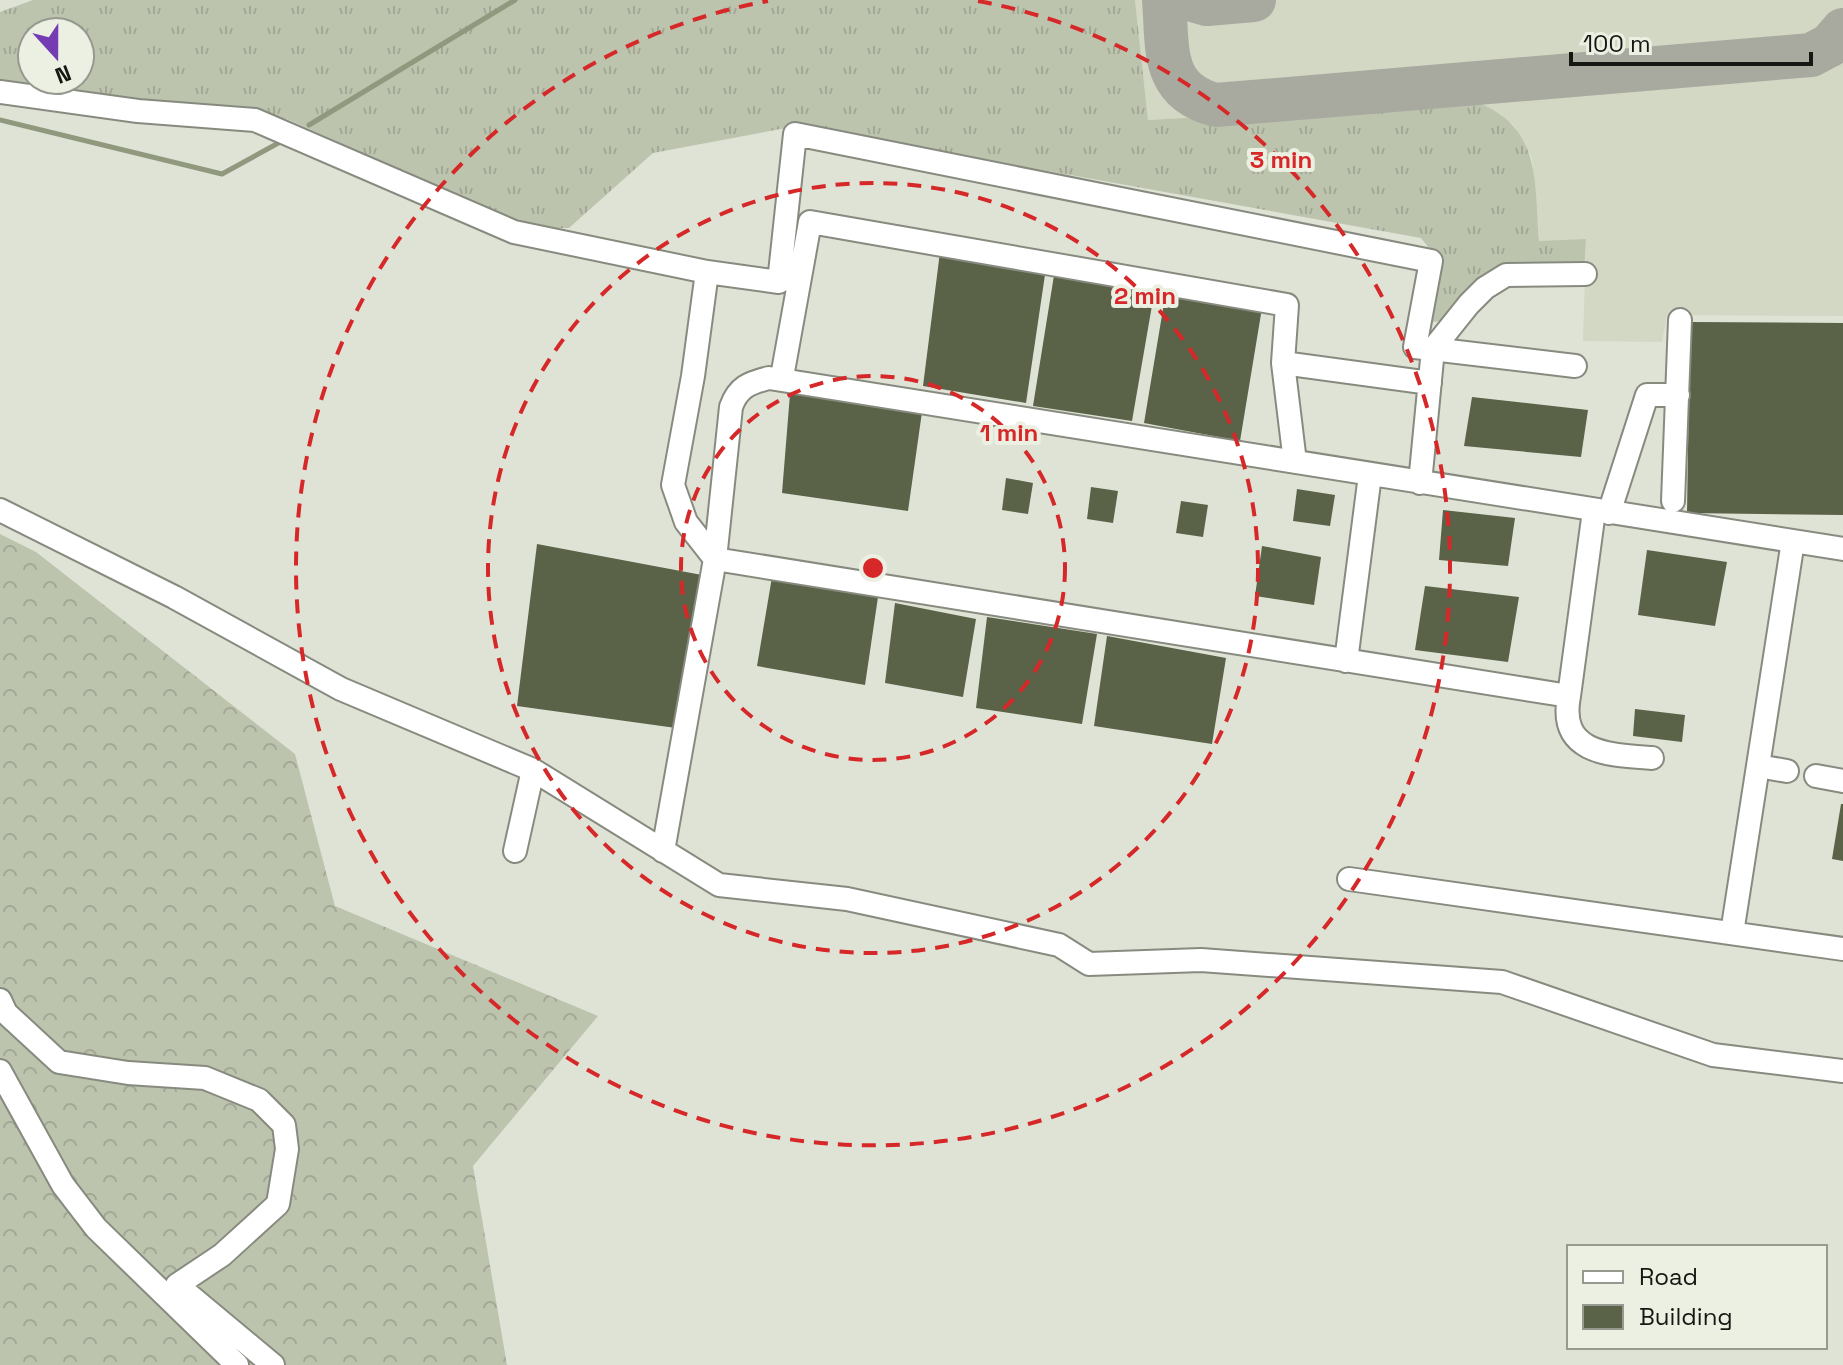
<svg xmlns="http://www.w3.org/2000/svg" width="1843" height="1365" font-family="'Space Grotesk',sans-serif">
	<defs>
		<pattern id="grass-tufts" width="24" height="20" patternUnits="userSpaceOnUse" patternTransform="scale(2)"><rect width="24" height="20" fill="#bdc4ae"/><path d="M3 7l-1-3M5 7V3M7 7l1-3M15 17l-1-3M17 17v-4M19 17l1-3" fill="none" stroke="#a2a895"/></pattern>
		<pattern id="forest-crowns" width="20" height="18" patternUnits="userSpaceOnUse" patternTransform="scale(2)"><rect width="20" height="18" fill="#bdc4ae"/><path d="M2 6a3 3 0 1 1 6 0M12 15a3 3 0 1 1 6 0" fill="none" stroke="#a2a895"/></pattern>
	</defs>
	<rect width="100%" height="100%" fill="#dfe3d6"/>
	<!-- built -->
	<path fill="#d2d8c4" d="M 1135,0 L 1843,0 L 1843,316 L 1667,315 L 1662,342 L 1583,341 L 1586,240 L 1539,242 L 1532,158 L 1513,124 L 1450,101 L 1148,120 Z"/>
	<!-- grass -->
	<path fill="url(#grass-tufts)" fill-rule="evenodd" d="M 33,0 L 1135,0 L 1148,120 L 1473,101 C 1542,125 1534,180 1539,241 L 1586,239 L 1585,260 L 1578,268 C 1516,271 1480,258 1448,321 L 1430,322 L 1438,260 L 1421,238 L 797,126 L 653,153 L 569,228 L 533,229 L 287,119 L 0,79 L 0,12 ZM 32,32 L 80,32 L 80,80 L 32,80 Z"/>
	<!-- forest -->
	<path fill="url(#forest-crowns)" d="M 0,534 L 36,552 L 295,754 L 335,906 L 598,1016 L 473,1166 L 507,1365 L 0,1365 Z"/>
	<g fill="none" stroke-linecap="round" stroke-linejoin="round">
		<!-- stream -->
		<path stroke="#90997d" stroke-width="5" d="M 0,120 L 222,174 L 282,141
			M 309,125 L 515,0"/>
		<!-- taxiway -->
		<path stroke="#a8aaa0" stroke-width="44" d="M 1164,0 C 1168,47 1160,91 1216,105 L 1811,55 L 1830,45 L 1843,30
			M 1193,0 L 1207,4 L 1254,0"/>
	</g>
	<!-- building -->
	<path fill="#5a6248" d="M 940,252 L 1046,268 L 1026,403 L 923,386 Z
		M 1055,269 L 1155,288 L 1132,421 L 1033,406 Z
		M 1166,291 L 1262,308 L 1240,441 L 1144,423 Z
		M 1690,322 L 1843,323 L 1843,515 L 1687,513 Z
		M 790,394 L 922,412 L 908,511 L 782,493 Z
		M 1472,397 L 1588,410 L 1581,457 L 1464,446 Z
		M 1006,478 L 1033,483 L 1028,514 L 1002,510 Z
		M 1091,487 L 1118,491 L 1113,523 L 1087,519 Z
		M 1297,489 L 1335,495 L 1330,526 L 1293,521 Z
		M 1181,501 L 1208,505 L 1203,537 L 1176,533 Z
		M 1443,510 L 1515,518 L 1508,566 L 1439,560 Z
		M 537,544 L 702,575 L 676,728 L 517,706 Z
		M 1262,546 L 1321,557 L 1314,605 L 1255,596 Z
		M 1647,550 L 1727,562 L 1715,626 L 1638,615 Z
		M 772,577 L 878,597 L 865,685 L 757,666 Z
		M 1425,586 L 1519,597 L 1508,662 L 1415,650 Z
		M 895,603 L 976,619 L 963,697 L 885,683 Z
		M 987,617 L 1097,634 L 1082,724 L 976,708 Z
		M 1107,636 L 1226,658 L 1212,744 L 1094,726 Z
		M 1635,709 L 1685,715 L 1682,742 L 1633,736 Z
		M 1841,804 L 1843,804 L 1843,861 L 1832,859 Z"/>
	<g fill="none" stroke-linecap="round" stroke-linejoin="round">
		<!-- minor casing -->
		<g stroke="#878b7f" stroke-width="26">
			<path id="minor" d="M 0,92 L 138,111 L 255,120 L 514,232 L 707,272
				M 1283,363 L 1295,462
				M 1575,366 L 1415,347 L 1431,261 L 795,134 L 779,282 L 707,272 L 693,376 L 673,485 L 686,522 L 715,559 L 1569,696 L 1594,511
				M 782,377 L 810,222 L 1287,305 L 1283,363 L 1430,383
				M 1420,483 L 1433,349 L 1469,304 L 1485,288 L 1506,275 L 1585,274
				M 1673,501 L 1680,320
				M 0,510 L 174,597 L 341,689 L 533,770 L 719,885 L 847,899 L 1059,945 L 1089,964 L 1201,960 L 1502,982 L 1713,1055 L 1843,1071
				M 1609,513 L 1647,395 L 1678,395
				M 1346,661 L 1370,475
				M 1569,696 C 1558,754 1609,755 1652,758
				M 1758,766 L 1787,771
				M 1816,776 L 1843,781
				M 515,851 L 533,770
				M 663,851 L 715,559 L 731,407 C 738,387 749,383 769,378 L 1843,549
				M 1349,879 L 1843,949
				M 1732,933 L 1793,541
				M 0,1000 L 6,1013 L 59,1062 L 128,1073 L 205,1078 L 259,1100 L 284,1125 L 287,1149 L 278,1204 L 222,1255 L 177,1285 L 273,1365
				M 0,1071 L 63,1185 L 96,1228 L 237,1365"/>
		</g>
		<!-- minor -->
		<use href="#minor" stroke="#fff" stroke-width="22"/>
	</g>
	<!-- distance rings -->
	<g fill="none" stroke="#d62828" stroke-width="4" stroke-dasharray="14 10">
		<circle cx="873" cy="568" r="192"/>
		<circle cx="873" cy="568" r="385"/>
		<path d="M978 1A577 577 0 1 1 768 1"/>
	</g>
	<circle cx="873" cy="568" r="12" fill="#d62828" stroke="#ecf0e3" stroke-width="4"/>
	<g font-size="24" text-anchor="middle" font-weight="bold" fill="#d62828" stroke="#ecf0e3" stroke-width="8" stroke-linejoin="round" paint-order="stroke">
		<text x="1281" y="168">3 min</text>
		<text x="1145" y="304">2 min</text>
		<text x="1009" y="441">1 min</text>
	</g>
	<!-- legend -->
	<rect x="1567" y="1245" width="260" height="104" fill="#ecf0e3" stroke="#96998f" stroke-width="2"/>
	<rect x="1583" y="1271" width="40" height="12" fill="#ffffff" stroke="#96998f" stroke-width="2"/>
	<text x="1639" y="1285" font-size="24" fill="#151712">Road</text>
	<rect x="1583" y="1305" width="40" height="24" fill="#5a6248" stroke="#96998f" stroke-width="2"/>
	<text x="1639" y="1325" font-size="24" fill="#151712">Building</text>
	<!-- north arrow -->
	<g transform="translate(56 56) rotate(159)"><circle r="38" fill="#ecf0e3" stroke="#96998f" stroke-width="2"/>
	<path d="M0-6L14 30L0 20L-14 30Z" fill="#743bb2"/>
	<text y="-12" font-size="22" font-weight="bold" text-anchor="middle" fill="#151712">N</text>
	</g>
	<!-- scale -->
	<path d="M1571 52v12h240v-12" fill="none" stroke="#151712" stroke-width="4"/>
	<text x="1583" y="52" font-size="24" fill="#151712" stroke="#ecf0e3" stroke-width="6" paint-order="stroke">100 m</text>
</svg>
